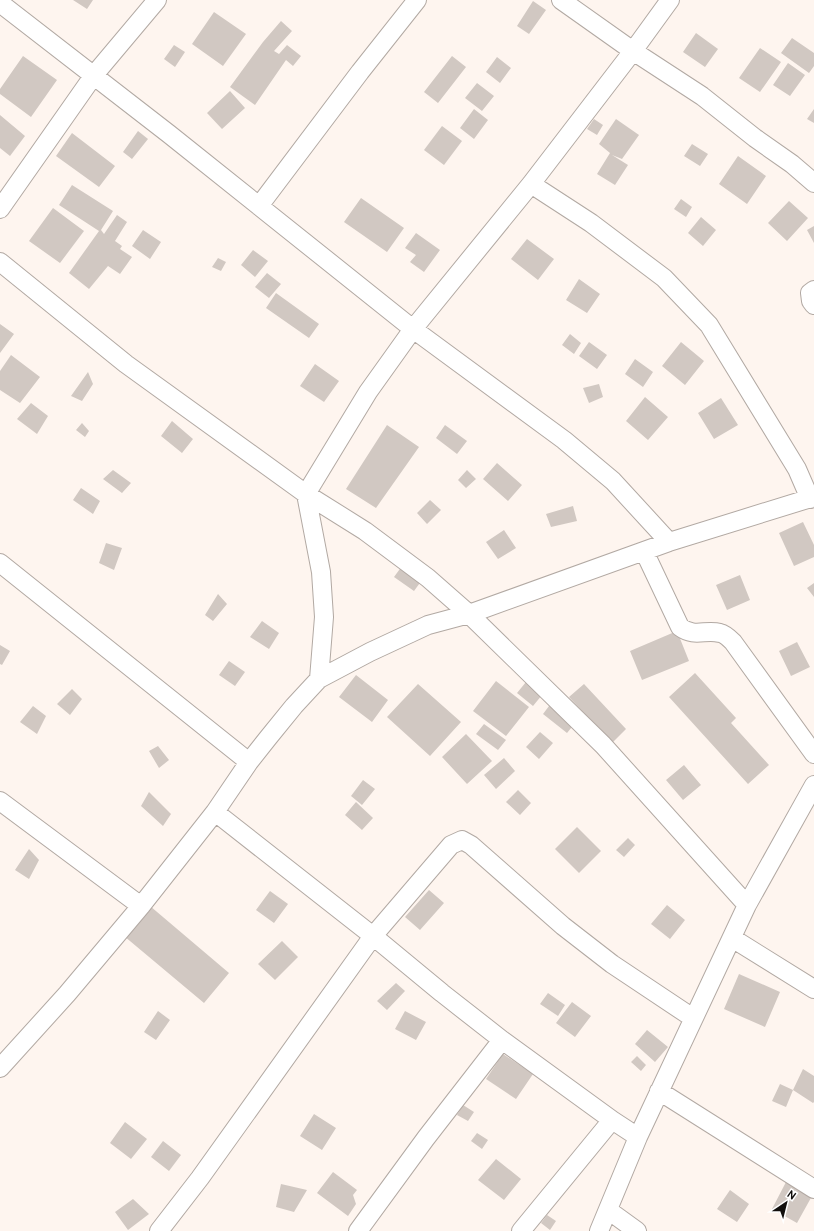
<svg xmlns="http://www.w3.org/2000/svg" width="814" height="1231" font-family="Overpass,sans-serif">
	<rect width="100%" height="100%" fill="#fef5ef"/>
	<!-- building -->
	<path fill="#d1c8c2" d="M 73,0 L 93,0 L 87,9 Z
		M 533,1 L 546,10 L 529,34 L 517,26 Z
		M 214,12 L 246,34 L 223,66 L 192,44 Z
		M 281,21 L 292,31 L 274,51 L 279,54 L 287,45 L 301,56 L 293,66 L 286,60 L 255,105 L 230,87 L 263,42 Z
		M 696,33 L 718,49 L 705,67 L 683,52 Z
		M 792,38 L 814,53 L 814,66 L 809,73 L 781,53 Z
		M 174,45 L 185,52 L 175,67 L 164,59 Z
		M 760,48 L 781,62 L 760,92 L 739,78 Z
		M 23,56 L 57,80 L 31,117 L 0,94 L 0,89 Z
		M 452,56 L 466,67 L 438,103 L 424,92 Z
		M 497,57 L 511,68 L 500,83 L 486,72 Z
		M 788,63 L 805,75 L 790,96 L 773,85 Z
		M 477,83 L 494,96 L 482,111 L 465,98 Z
		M 230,91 L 245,108 L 222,129 L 207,113 Z
		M 474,109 L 488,120 L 474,139 L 460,128 Z
		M 814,109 L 814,123 L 807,119 Z
		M 0,115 L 25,136 L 10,156 L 0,148 Z
		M 594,119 L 603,125 L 597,135 L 587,129 Z
		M 616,119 L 639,135 L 622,159 L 612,155 L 628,165 L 615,185 L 597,174 L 610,153 L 599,144 Z
		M 442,126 L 462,141 L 444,165 L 424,150 Z
		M 138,131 L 148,139 L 132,159 L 123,152 Z
		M 72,133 L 115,166 L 99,187 L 56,156 Z
		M 692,144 L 708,154 L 700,166 L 684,156 Z
		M 738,156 L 766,176 L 747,204 L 719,184 Z
		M 72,185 L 113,211 L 101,230 L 104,234 L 117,215 L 127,222 L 115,241 L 122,246 L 120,249 L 132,257 L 120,274 L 108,266 L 89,289 L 69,273 L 99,231 L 59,205 Z
		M 361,198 L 404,228 L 387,252 L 344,222 Z
		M 681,199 L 692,207 L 686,217 L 674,209 Z
		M 789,201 L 808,218 L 787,241 L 768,223 Z
		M 53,208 L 84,231 L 60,263 L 29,241 Z
		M 701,217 L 716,230 L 703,246 L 688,233 Z
		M 814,226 L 814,243 L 807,230 Z
		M 143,230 L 161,242 L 150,259 L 132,246 Z
		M 416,233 L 440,250 L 424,272 L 410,262 L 416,255 L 405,248 Z
		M 527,239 L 554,259 L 538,280 L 511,259 Z
		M 253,250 L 268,261 L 255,277 L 241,265 Z
		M 218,258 L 226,262 L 221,271 L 212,267 Z
		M 267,273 L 281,284 L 269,298 L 255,287 Z
		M 579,279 L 600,294 L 587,313 L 566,300 Z
		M 276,293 L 319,324 L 309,338 L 266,308 Z
		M 0,324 L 14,334 L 0,353 Z
		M 570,334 L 581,343 L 574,354 L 562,345 Z
		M 589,342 L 607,355 L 597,369 L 579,356 Z
		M 681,342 L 704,361 L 685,385 L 662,366 Z
		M 11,355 L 40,377 L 20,403 L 0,390 L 0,371 Z
		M 635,359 L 653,372 L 643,387 L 625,374 Z
		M 315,364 L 339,381 L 324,402 L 300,386 Z
		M 88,372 L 93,384 L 82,401 L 71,396 Z
		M 599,384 L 603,397 L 589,403 L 583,388 Z
		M 645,397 L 668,417 L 648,440 L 626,421 Z
		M 721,398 L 738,425 L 714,439 L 698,413 Z
		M 31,403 L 48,416 L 37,434 L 17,419 Z
		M 172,421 L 193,439 L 182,453 L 161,436 Z
		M 82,423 L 89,431 L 85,437 L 76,430 Z
		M 387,425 L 419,447 L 376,508 L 346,489 Z
		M 445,425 L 467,441 L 457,454 L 436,438 Z
		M 497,463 L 522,485 L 508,501 L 483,479 Z
		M 113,470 L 131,483 L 122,493 L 103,479 Z
		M 467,470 L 476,479 L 466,488 L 458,480 Z
		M 81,488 L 100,501 L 93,514 L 73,500 Z
		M 430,500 L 441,510 L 427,524 L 417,513 Z
		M 573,506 L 577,521 L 551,527 L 546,514 Z
		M 803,522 L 814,545 L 814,557 L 794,566 L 779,533 Z
		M 504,530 L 516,548 L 498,559 L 486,542 Z
		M 106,543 L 122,548 L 114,570 L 99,563 Z
		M 402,566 L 422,580 L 414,591 L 394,577 Z
		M 740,575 L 750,600 L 727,610 L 716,585 Z
		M 814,583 L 814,597 L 807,588 Z
		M 218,594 L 227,604 L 213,621 L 205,615 Z
		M 262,621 L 279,633 L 269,649 L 250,637 Z
		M 677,631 L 689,661 L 642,680 L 630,651 Z
		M 797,642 L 810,667 L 791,676 L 779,651 Z
		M 0,645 L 10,651 L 2,665 L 0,664 Z
		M 229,661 L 245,672 L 235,686 L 219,675 Z
		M 695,673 L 736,718 L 731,723 L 769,765 L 748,784 L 669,697 Z
		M 356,675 L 388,700 L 372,722 L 339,697 Z
		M 496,681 L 529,707 L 506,736 L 473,711 Z
		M 526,682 L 542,695 L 533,706 L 517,693 Z
		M 418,684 L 461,722 L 430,756 L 387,717 Z
		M 584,684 L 626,729 L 612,743 L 569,697 Z
		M 72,689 L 82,699 L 70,715 L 57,704 Z
		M 552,702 L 576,722 L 567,733 L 543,714 Z
		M 33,706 L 46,716 L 37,734 L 20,722 Z
		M 484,724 L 506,740 L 498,750 L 476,734 Z
		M 540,732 L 553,743 L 539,759 L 526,747 Z
		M 466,734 L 492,761 L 467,784 L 442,757 Z
		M 158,746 L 169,760 L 159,768 L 149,751 Z
		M 504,758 L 515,771 L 496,789 L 484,775 Z
		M 684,765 L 701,785 L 683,800 L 666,780 Z
		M 363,780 L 375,789 L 362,805 L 351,796 Z
		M 518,790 L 531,803 L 520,815 L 506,802 Z
		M 149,792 L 171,814 L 163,826 L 141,806 Z
		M 356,802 L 373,818 L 362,830 L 345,815 Z
		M 577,827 L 601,851 L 579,873 L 555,849 Z
		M 628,838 L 635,845 L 624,857 L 616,850 Z
		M 29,849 L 39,860 L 29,879 L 15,870 Z
		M 429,890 L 444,903 L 420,930 L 405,917 Z
		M 270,891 L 288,904 L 274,923 L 256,910 Z
		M 667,905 L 685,920 L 670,939 L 651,924 Z
		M 150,906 L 229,973 L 204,1003 L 124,936 Z
		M 282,941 L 298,957 L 275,980 L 258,964 Z
		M 739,974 L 780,992 L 765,1027 L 724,1009 Z
		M 396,983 L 405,991 L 387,1010 L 377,1001 Z
		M 548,993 L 565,1005 L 558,1016 L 540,1004 Z
		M 572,1002 L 591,1016 L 575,1037 L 556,1023 Z
		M 158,1011 L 170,1020 L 156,1040 L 144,1032 Z
		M 405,1011 L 426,1022 L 416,1040 L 395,1029 Z
		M 647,1030 L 668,1047 L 655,1062 L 635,1044 Z
		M 503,1054 L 533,1074 L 516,1099 L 486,1079 Z
		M 637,1056 L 646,1065 L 641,1071 L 631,1062 Z
		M 803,1069 L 814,1076 L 814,1102 L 813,1103 L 793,1090 Z
		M 780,1084 L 793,1090 L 786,1107 L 772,1101 Z
		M 463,1105 L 474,1112 L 468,1121 L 457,1115 Z
		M 314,1114 L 336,1128 L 322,1150 L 300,1136 Z
		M 125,1122 L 147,1139 L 131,1159 L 110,1143 Z
		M 477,1133 L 488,1140 L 482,1149 L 471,1141 Z
		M 163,1141 L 181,1155 L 169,1171 L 151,1157 Z
		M 496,1159 L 521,1179 L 504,1200 L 478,1180 Z
		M 333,1172 L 357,1190 L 353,1195 L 356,1204 L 348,1216 L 317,1193 Z
		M 786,1182 L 812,1196 L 797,1223 L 772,1209 Z
		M 281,1184 L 307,1190 L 294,1212 L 276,1207 Z
		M 730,1190 L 749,1204 L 737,1222 L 717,1209 Z
		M 133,1199 L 149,1214 L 128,1230 L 115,1212 Z
		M 547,1215 L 556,1221 L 550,1230 L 541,1223 Z"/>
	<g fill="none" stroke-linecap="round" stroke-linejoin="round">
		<!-- street casing -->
		<g stroke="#b2a9a3" stroke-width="20">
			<path id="street" d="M 561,0 L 633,51 L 702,96 L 755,138 L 792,164 L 814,183
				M 0,3 L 169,134 L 413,329 L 564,440 L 613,481 L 669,542
				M 531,184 L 591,223 L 664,278 L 709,325 L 797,469 L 810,499
				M 259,206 L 360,72 L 417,0
				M 0,209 L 94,75 L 157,0
				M 0,262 L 126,364 L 306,494 L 365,531 L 428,578 L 469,614 L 603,745 L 747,905
				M 814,290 L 810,293 L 811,301 L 814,305
				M 644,551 L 680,627 C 695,638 705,629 720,633 C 725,634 729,638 733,642 L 814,754
				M 0,563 L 249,762
				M 319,679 L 324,617 L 321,572 L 306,494 L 368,392 L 413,329 L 531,184 L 633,51 L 670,0
				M 0,801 L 141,906
				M 215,812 L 373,936 L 442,993 L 502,1040 L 612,1120 L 638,1137
				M 732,938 L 814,989
				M 0,1068 L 67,994 L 141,906 L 215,812 L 249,762 L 268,738 L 294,706 L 319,679 L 370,652 L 428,625 L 469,614 L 669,542 L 814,497
				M 659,1091 L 814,1189
				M 608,1210 L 637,1231
				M 159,1231 L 200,1178 L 373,936 L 451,845 L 462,840 L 471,845 L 563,926 L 612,964 L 693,1018
				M 358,1231 L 426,1138 L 502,1040
				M 521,1231 L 612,1120
				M 599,1231 L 638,1137 L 747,905 L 814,785"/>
		</g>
		<!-- street -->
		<use href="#street" stroke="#fff" stroke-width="18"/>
	</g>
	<!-- north arrow -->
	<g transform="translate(786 1203) rotate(35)" stroke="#ffffff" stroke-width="3" paint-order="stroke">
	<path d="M0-3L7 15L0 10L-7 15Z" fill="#110e0c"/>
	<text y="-6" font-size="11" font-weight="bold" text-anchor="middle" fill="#110e0c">N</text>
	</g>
</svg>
